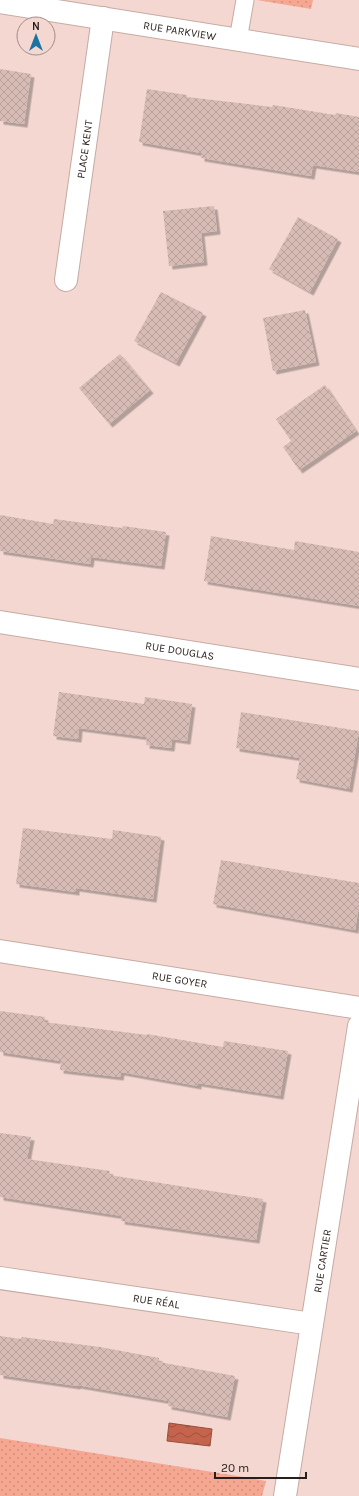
<svg xmlns="http://www.w3.org/2000/svg" width="359" height="1496" font-family="Karla,sans-serif">
	<defs>
		<pattern id="park-dots" width="8" height="8" patternUnits="userSpaceOnUse"><rect width="8" height="8" fill="#f5a792"/><path d="M2 2h.1M6 6h.1" fill="none" stroke="#d28f7d" stroke-width="1.8" stroke-linecap="round"/></pattern>
		<pattern id="water-waves" width="16" height="10" patternUnits="userSpaceOnUse"><rect width="16" height="10" fill="#c5644c"/><path d="M0 5q4-4 8 0t8 0" fill="none" stroke="#a0523e"/></pattern>
		<pattern id="building-cross-hatch" width="8" height="8" patternUnits="userSpaceOnUse"><rect width="8" height="8" fill="#d6bcb5"/><path d="M0 0l8 8M0 8l8-8" fill="none" stroke="#b8a19b"/></pattern>
		<filter id="shadow"><feDropShadow dx="3.5" dy="3.5" stdDeviation="0" flood-color="#0004"/></filter>
	</defs>
	<rect width="100%" height="100%" fill="#f3d7d0"/>
	<!-- park -->
	<path fill="url(#park-dots)" d="M 257,0 L 313,0 L 311,9 Z
		M 0,1438 L 250,1478 L 266,1481 L 262,1496 L 0,1496 Z"/>
	<!-- water -->
	<path fill="url(#water-waves)" stroke="#964f3d" d="M 169,1423 L 212,1429 L 210,1446 L 167,1441 Z"/>
	<!-- building -->
	<path fill="url(#building-cross-hatch)" filter="url(#shadow)" d="M 0,69 L 31,74 L 24,124 L 0,121 Z
		M 147,89 L 187,95 L 187,97 L 272,107 L 273,105 L 335,115 L 336,113 L 359,117 L 359,172 L 313,165 L 311,176 L 201,158 L 201,153 L 139,142 Z
		M 214,206 L 217,231 L 201,233 L 204,262 L 169,266 L 163,211 Z
		M 298,217 L 338,239 L 310,292 L 269,269 Z
		M 161,292 L 203,313 L 176,363 L 134,341 Z
		M 305,310 L 316,362 L 273,371 L 263,318 Z
		M 120,354 L 150,390 L 109,424 L 79,388 Z
		M 325,385 L 356,431 L 299,470 L 283,447 L 291,441 L 276,419 Z
		M 0,515 L 53,524 L 54,519 L 122,528 L 123,526 L 166,532 L 161,566 L 91,557 L 90,564 L 0,551 Z
		M 211,536 L 294,550 L 295,541 L 359,552 L 359,606 L 204,581 Z
		M 59,692 L 144,704 L 145,697 L 192,704 L 187,741 L 172,739 L 171,748 L 146,745 L 147,737 L 79,728 L 78,739 L 53,736 Z
		M 241,712 L 359,731 L 349,789 L 296,779 L 300,758 L 236,748 Z
		M 23,828 L 112,839 L 113,830 L 161,837 L 153,899 L 76,888 L 76,892 L 16,884 Z
		M 221,860 L 359,883 L 359,906 L 355,930 L 213,904 Z
		M 0,1011 L 45,1017 L 44,1022 L 147,1035 L 147,1034 L 223,1047 L 224,1041 L 288,1051 L 280,1096 L 198,1083 L 198,1086 L 121,1072 L 120,1077 L 60,1070 L 61,1061 L 0,1052 Z
		M 0,1133 L 31,1137 L 27,1159 L 110,1171 L 109,1175 L 263,1199 L 256,1240 L 121,1221 L 122,1216 L 0,1197 Z
		M 0,1336 L 21,1339 L 22,1337 L 100,1347 L 159,1358 L 159,1362 L 235,1376 L 227,1417 L 168,1406 L 169,1401 L 77,1385 L 77,1386 L 0,1375 Z"/>
	<g fill="none" stroke-linecap="round" stroke-linejoin="round">
		<!-- lane casing -->
		<g stroke="#c6aba4" stroke-width="19">
			<path id="lane" d="M 238,40 L 245,0"/>
		</g>
		<!-- street casing -->
		<g stroke="#c6aba4" stroke-width="24">
			<g id="street">
				<path id="s1" d="M 66,280 L 103,18"/>
				<path id="s2" d="M 0,622 L 359,679"/>
				<path id="s3" d="M 0,951 L 359,1008"/>
				<path id="s4" d="M 0,1278 L 312,1324"/>
				<path id="s5" d="M 285,1496 L 359,1026"/>
			</g>
		</g>
		<!-- secondary casing -->
		<g stroke="#c6aba4" stroke-width="24">
			<g id="secondary">
				<path id="s6" d="M 0,2 L 359,59"/>
			</g>
		</g>
		<!-- lane -->
		<use href="#lane" stroke="#fff" stroke-width="17"/>
		<!-- street -->
		<use href="#street" stroke="#fff" stroke-width="22"/>
		<!-- secondary -->
		<use href="#secondary" stroke="#fff" stroke-width="22"/>
	</g>
	<g text-anchor="middle" stroke-width="3" stroke-linejoin="round" paint-order="stroke">
		<!-- street labels -->
		<g font-size="11" fill="#281e1b" stroke="#f3d7d0">
			<text dy="4" stroke="none"><textPath href="#s6" startOffset="182">RUE PARKVIEW</textPath></text>
			<text dy="4" stroke="none"><textPath href="#s1" startOffset="132">PLACE KENT</textPath></text>
			<text dy="4" stroke="none"><textPath href="#s2" startOffset="182">RUE DOUGLAS</textPath></text>
			<text dy="4" stroke="none"><textPath href="#s3" startOffset="182">RUE GOYER</textPath></text>
			<text dy="4" stroke="none"><textPath href="#s5" startOffset="238">RUE CARTIER</textPath></text>
			<text dy="4" stroke="none"><textPath href="#s4" startOffset="158">RUE RÉAL</textPath></text>
		</g>
	</g>
	<!-- north arrow -->
	<g transform="translate(36 36)"><circle r="19" fill="#f3d7d0" stroke="#a28d88"/>
	<path d="M0-3L7 15L0 10L-7 15Z" fill="#1974a3"/>
	<text y="-6" font-size="11" font-weight="bold" text-anchor="middle" fill="#281e1b">N</text>
	</g>
	<!-- scale -->
	<path d="M215 1472v6h91v-6" fill="none" stroke="#281e1b" stroke-width="2"/>
	<text x="221" y="1472" font-size="12" fill="#281e1b" stroke="#f3d7d0" stroke-width="3" paint-order="stroke">20 m</text>
</svg>
